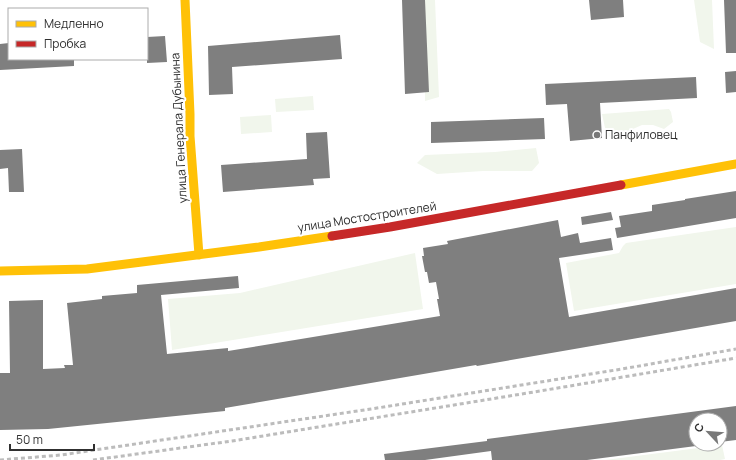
<svg xmlns="http://www.w3.org/2000/svg" width="736" height="460" font-family="Manrope,sans-serif">
	<rect width="100%" height="100%" fill="#fff"/>
	<!-- green -->
	<path fill="#f1f6ec" d="M 424,0 L 435,0 L 439,97 L 425,101 Z
		M 694,0 L 712,0 L 714,49 L 700,42 Z
		M 313,96 L 314,110 L 276,112 L 275,99 Z
		M 669,109 L 671,112 L 673,122 L 664,129 L 653,125 L 642,125 L 626,132 L 607,137 L 602,114 Z
		M 271,115 L 272,132 L 241,134 L 240,117 Z
		M 536,148 L 539,163 L 532,171 L 483,171 L 437,174 L 417,163 L 425,155 L 495,152 Z
		M 736,227 L 736,284 L 574,311 L 566,263 L 619,253 L 623,246 L 626,243 Z
		M 415,253 L 423,309 L 172,350 L 168,299 L 240,293 Z
		M 722,445 L 725,459 L 720,460 L 605,460 Z"/>
	<!-- building -->
	<path fill="#7f7f7f" d="M 402,0 L 425,0 L 429,92 L 405,94 Z
		M 589,0 L 623,0 L 624,17 L 591,20 Z
		M 724,0 L 736,0 L 736,53 L 726,53 Z
		M 340,35 L 342,59 L 232,67 L 233,94 L 209,95 L 208,46 Z
		M 165,36 L 167,62 L 147,63 L 147,37 Z
		M 9,43 L 9,59 L 74,59 L 74,66 L 0,70 L 0,44 Z
		M 736,71 L 736,92 L 726,93 L 725,72 Z
		M 696,77 L 697,98 L 600,103 L 602,138 L 570,141 L 567,104 L 546,105 L 545,84 Z
		M 544,118 L 545,139 L 431,143 L 431,122 Z
		M 327,132 L 330,178 L 313,179 L 314,185 L 223,192 L 221,165 L 307,159 L 306,133 Z
		M 22,149 L 24,192 L 9,192 L 8,168 L 0,169 L 0,150 Z
		M 736,191 L 736,218 L 617,238 L 615,228 L 621,227 L 619,216 L 652,211 L 652,205 L 685,200 L 685,199 Z
		M 611,212 L 613,220 L 582,225 L 581,217 Z
		M 558,220 L 561,237 L 578,233 L 580,243 L 611,238 L 613,250 L 559,258 L 569,317 L 736,288 L 736,321 L 477,366 L 476,365 L 225,408 L 225,411 L 48,429 L 0,430 L 0,373 L 10,373 L 9,301 L 43,300 L 43,369 L 65,368 L 64,365 L 73,365 L 67,303 L 102,299 L 102,296 L 137,293 L 137,285 L 238,276 L 239,288 L 161,295 L 167,354 L 228,348 L 228,351 L 440,316 L 437,299 L 439,299 L 436,282 L 429,283 L 427,272 L 425,272 L 422,256 L 424,256 L 423,248 L 448,244 L 447,241 Z
		M 736,406 L 736,440 L 720,442 L 720,419 L 709,420 L 696,420 L 696,446 L 587,460 L 492,460 L 491,451 L 425,460 L 385,460 L 384,454 L 487,441 L 487,439 Z"/>
	<g fill="none" stroke-linecap="round" stroke-linejoin="round">
		<!-- slow -->
		<path stroke="#ffc107" stroke-width="9" d="M 185,0 L 190,114 L 190,136 L 199,255
			M 621,185 L 736,164
			M 0,271 L 87,269 L 259,247 L 332,236"/>
		<!-- jam -->
		<path stroke="#c62828" stroke-width="9" d="M 332,236 L 390,227 L 621,185"/>
		<!-- rail -->
		<path stroke="#bcbcbc" stroke-width="3" stroke-dasharray="4 3" stroke-linecap="butt" d="M 0,460 L 61,455 L 371,409 L 622,369 L 736,349
			M 93,460 L 232,441 L 534,392 L 736,358"/>
	</g>
	<!-- markers -->
	<circle fill="#787878" stroke="#fff" stroke-width="1.5" cx="597" cy="135" r="4"/>
	<g text-anchor="middle" stroke-width="4" stroke-linejoin="round" paint-order="stroke">
		<!-- street labels -->
		<g font-size="12" fill="#303030" stroke="#fff">
			<text transform="translate(179 128) rotate(-93)" y="4">улица Генерала Дубынина</text>
			<text transform="translate(367 217) rotate(-9)" y="4">улица Мостостроителей</text>
		</g>
		<!-- poi labels -->
		<g font-size="12" fill="#303030" stroke="#fff" text-anchor="start">
			<text x="605" y="139">Панфиловец</text>
		</g>
	</g>
	<!-- legend -->
	<rect x="8" y="8" width="140" height="52" fill="#ffffff" stroke="#acacac"/>
	<rect x="16" y="21" width="20" height="6" fill="#ffc107" stroke="#acacac"/>
	<text x="44" y="28" font-size="12" fill="#303030">Медленно</text>
	<rect x="16" y="41" width="20" height="6" fill="#c62828" stroke="#acacac"/>
	<text x="44" y="48" font-size="12" fill="#303030">Пробка</text>
	<!-- north arrow -->
	<g transform="translate(708 432) rotate(296)"><circle r="19" fill="#ffffff" stroke="#acacac"/>
	<path d="M0-3L7 15L0 10L-7 15Z" fill="#787878"/>
	<text y="-6" font-size="11" font-weight="bold" text-anchor="middle" fill="#303030">С</text>
	</g>
	<!-- scale -->
	<path d="M10 444v6h84v-6" fill="none" stroke="#303030" stroke-width="2"/>
	<text x="16" y="444" font-size="12" fill="#303030" stroke="#ffffff" stroke-width="3" paint-order="stroke">50 m</text>
</svg>
